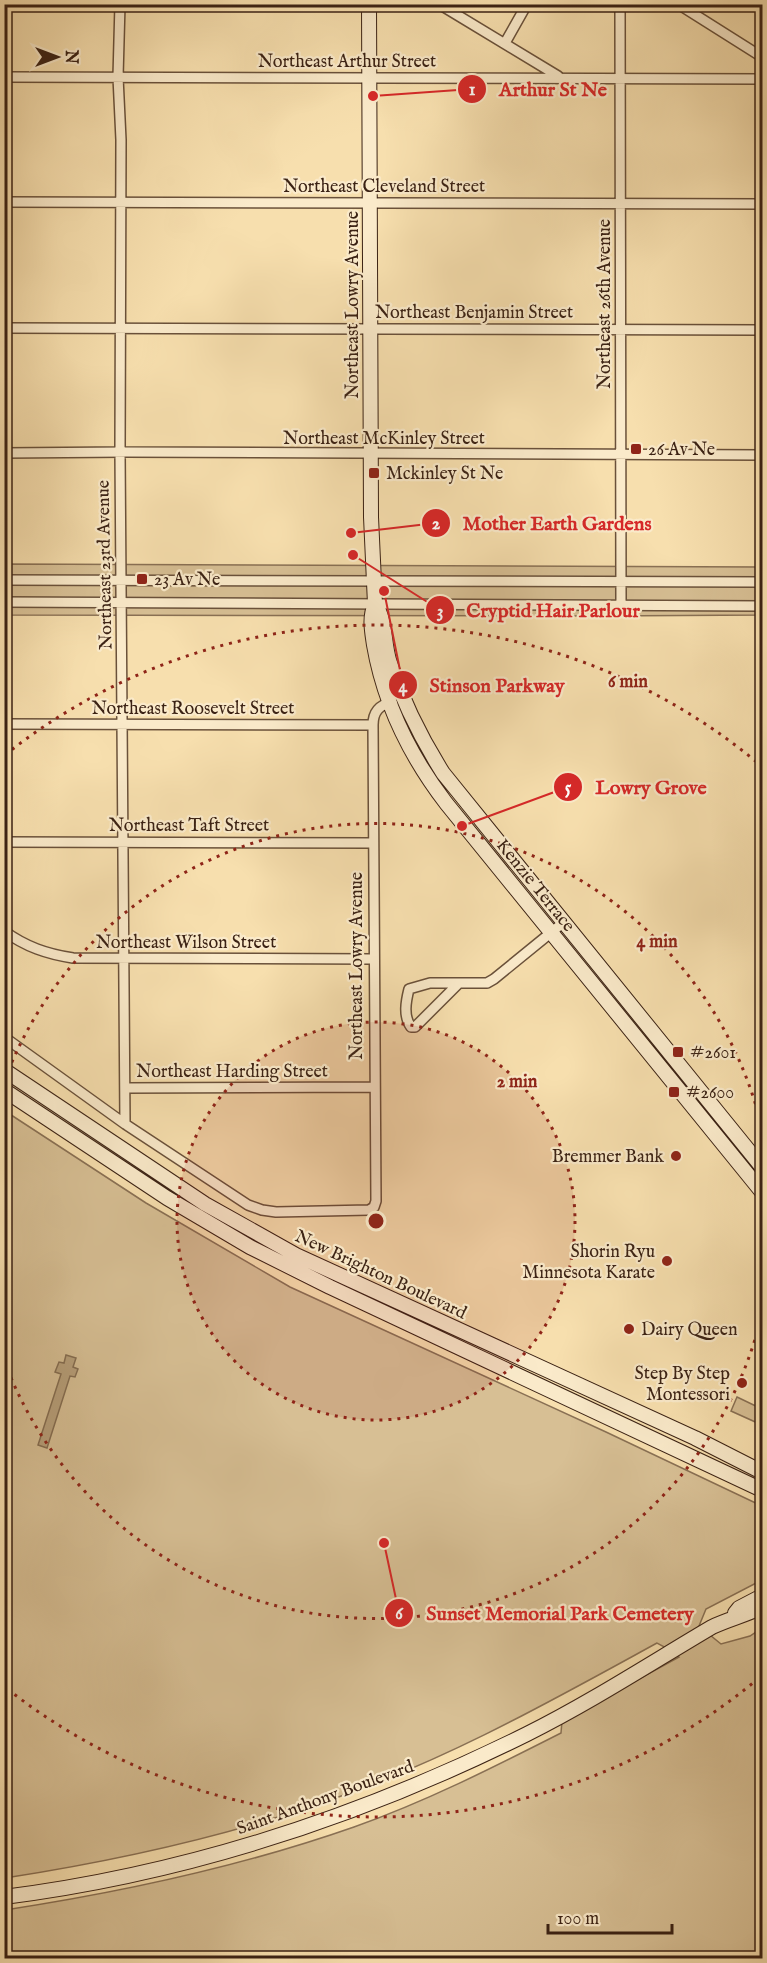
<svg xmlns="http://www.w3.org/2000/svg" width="767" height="1963" font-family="'IM FELL English',serif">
	<rect width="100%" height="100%" fill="#f7dfae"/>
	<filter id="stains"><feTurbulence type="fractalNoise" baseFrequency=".00333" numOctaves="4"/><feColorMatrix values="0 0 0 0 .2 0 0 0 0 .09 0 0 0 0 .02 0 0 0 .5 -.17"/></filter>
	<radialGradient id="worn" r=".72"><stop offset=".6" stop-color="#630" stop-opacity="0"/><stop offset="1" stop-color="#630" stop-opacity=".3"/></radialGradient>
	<!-- green -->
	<path fill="#d7bf94" stroke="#897054" stroke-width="1.5" d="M 5,564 L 762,567 L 762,615 L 600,616 L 5,615 Z
		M 5,1111 L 146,1203 L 290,1287 L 606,1432 L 762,1506 L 762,1580 L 706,1609 L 699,1626 L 721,1644 L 750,1636 L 762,1628 L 762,1958 L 5,1958 L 5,1910 C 123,1892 240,1867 354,1827 C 425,1802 494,1767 561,1733 L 562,1721 L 679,1657 L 674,1652 L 657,1643 C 551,1701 445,1761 330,1800 C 225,1837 115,1861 5,1878 Z
		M 737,1397 L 762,1409 L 762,1425 L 731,1411 Z"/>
	<!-- water -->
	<path fill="#b79f7a" stroke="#856d51" stroke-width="1.5" d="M 66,1355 L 76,1358 L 73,1367 L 78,1369 L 75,1377 L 70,1376 L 47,1448 L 38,1445 L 61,1374 L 55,1372 L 59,1362 L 64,1363 Z"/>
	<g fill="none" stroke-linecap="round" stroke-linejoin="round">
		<!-- street casing -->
		<g stroke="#6a513a" stroke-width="12">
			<path id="street" d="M 120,4 L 118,77 L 121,140 L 120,452 L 125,1124
				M 439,4 L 558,76
				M 620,4 L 621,604
				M 678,4 L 762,57
				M 505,43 L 527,4
				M 4,77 L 762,79
				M 4,202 L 762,204
				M 4,328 L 762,330
				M 4,453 L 126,452 L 762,455
				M 4,580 L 762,582
				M 4,602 L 762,606
				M 4,724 L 373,725 C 373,712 379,705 392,702
				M 4,842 L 373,843
				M 4,931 C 26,947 47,954 73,958 L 373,959
				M 458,984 L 415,1027 L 411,1027 C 403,1016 406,1001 409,989 L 430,983 L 487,983 L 494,979 L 564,922
				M 4,1037 L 125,1124 L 248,1205 L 262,1210 L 276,1212 L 369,1210 L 374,1207 L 376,1201 L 373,725
				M 126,1088 L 374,1087"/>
		</g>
		<!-- secondary casing -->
		<g stroke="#3b2214" stroke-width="16">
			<path id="secondary" d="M 369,4 L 371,517 L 375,604 C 369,618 372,631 374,645 C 384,703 410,756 446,803 L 762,1192
				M 375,604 C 387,622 383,643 390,663 C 403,702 421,738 443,773 L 762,1167
				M 4,1070 L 205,1204 L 296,1255 L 695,1438 L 762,1472
				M 4,1090 L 167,1198 L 250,1247 L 330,1287 L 762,1490
				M 735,1613 L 739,1608 L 762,1596
				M 4,1897 C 186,1874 364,1815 527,1734 C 591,1702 651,1663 712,1627 C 729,1619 746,1615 762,1607"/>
		</g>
		<!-- street -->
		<use href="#street" stroke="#faeaca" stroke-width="9"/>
		<!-- secondary -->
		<use href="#secondary" stroke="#faeaca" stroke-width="14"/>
	</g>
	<!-- distance rings -->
	<circle cx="376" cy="1221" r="199" fill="#8f2418" fill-opacity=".12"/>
	<g fill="none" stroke="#8f2418" stroke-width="3" stroke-dasharray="3 6">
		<circle cx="376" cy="1221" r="199"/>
		<path d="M762 1314A397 397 0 0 1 5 1363M5 1079A397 397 0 0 1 762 1128"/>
		<path d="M759 1678A596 596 0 0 1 5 1687M5 755A596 596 0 0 1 759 764"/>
	</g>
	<!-- markers -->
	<g fill="#8f2418" stroke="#faeaca" stroke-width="2">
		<rect x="630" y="443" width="12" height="12" rx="3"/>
		<rect x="368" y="467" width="12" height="12" rx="3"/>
		<rect x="136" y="573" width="12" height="12" rx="3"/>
		<rect x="672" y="1046" width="12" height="12" rx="3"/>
		<rect x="668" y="1086" width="12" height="12" rx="3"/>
		<circle cx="676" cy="1156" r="6"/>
		<circle cx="667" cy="1261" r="6"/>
		<circle cx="629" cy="1329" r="6"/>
		<circle cx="742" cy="1383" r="6"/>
	</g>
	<g text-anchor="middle" stroke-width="4.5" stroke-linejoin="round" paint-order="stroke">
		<!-- street labels -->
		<g font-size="18" fill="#3b2214" stroke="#faeaca">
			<text x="347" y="67">Northeast Arthur Street</text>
			<text x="384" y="192">Northeast Cleveland Street</text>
			<text transform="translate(604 304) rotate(-90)" y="6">Northeast 26th Avenue</text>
			<text transform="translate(352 305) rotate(-90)" y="6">Northeast Lowry Avenue</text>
			<text x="474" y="318">Northeast Benjamin Street</text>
			<text x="384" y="444">Northeast McKinley Street</text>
			<text transform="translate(104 565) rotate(-91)" y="6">Northeast 23rd Avenue</text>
			<text x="193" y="714">Northeast Roosevelt Street</text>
			<text x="189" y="831">Northeast Taft Street</text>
			<text transform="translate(536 885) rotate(51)" y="6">Kenzie Terrace</text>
			<text x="186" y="948">Northeast Wilson Street</text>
			<text transform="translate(356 966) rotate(-90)" y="6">Northeast Lowry Avenue</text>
			<text x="232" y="1077">Northeast Harding Street</text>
			<text transform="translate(381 1274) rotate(25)" y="6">New Brighton Boulevard</text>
			<text transform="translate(325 1797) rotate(-20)" y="6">Saint Anthony Boulevard</text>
		</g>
		<!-- poi labels -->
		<g font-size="18" fill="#3b2214" stroke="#faeaca" text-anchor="start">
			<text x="648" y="455">26 Av Ne</text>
			<text x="386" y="479">Mckinley St Ne</text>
			<text x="154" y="585">23 Av Ne</text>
			<text x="690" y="1058">#2601</text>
			<text x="686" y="1098">#2600</text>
			<text x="664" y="1162" text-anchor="end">Bremmer Bank</text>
			<text x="655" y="1257" text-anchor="end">Shorin Ryu<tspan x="655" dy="21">Minnesota Karate</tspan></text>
			<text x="641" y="1335">Dairy Queen</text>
			<text x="730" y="1379" text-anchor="end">Step By Step<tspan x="730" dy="21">Montessori</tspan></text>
		</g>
	</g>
	<circle cx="376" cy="1221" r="9" fill="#8f2418" stroke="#faeaca" stroke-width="3"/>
	<g font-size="18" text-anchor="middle" font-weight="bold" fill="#8f2418" stroke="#faeaca" stroke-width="4.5" stroke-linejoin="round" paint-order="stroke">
		<text x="628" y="687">6 min</text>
		<text x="657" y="947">4 min</text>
		<text x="517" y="1087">2 min</text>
	</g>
	<!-- callouts -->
	<path fill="none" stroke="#d62828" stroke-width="2" d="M373 96L472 89M351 533L436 523M353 555L440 610M384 591L403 685M462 826L568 787M384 1543L399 1613"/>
	<g fill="#d62828" stroke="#faeaca" stroke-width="2">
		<circle cx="373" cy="96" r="6"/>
		<circle cx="351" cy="533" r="6"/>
		<circle cx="353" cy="555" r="6"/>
		<circle cx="384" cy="591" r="6"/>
		<circle cx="462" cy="826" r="6"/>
		<circle cx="384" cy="1543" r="6"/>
		<circle cx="472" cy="89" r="15"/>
		<circle cx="436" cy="523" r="15"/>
		<circle cx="440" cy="610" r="15"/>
		<circle cx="403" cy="685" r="15"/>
		<circle cx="568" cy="787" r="15"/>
		<circle cx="399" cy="1613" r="15"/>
	</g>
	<g font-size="18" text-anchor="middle" font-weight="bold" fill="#fff">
		<text x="472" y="95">1</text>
		<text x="436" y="529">2</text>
		<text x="440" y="617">3</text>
		<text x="403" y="692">4</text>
		<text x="568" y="793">5</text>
		<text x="399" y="1619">6</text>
	</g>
	<g font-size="20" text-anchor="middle" font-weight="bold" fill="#d62828" stroke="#faeaca" stroke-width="4.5" stroke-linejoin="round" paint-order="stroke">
		<text x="553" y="96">Arthur St Ne</text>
		<text x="557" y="530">Mother Earth Gardens</text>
		<text x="553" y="617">Cryptid Hair Parlour</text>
		<text x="497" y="692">Stinson Parkway</text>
		<text x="651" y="794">Lowry Grove</text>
		<text x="560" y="1620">Sunset Memorial Park Cemetery</text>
	</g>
	<!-- margin -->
	<rect width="767" height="1963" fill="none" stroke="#f7dfae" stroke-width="24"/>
	<rect x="6" y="6" width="755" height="1951" fill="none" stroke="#3b2214" stroke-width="3"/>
	<rect x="12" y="12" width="743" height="1939" fill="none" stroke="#3b2214" stroke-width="1.5"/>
	<!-- north arrow -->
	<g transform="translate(57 57) rotate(90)" stroke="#faeaca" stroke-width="4.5" paint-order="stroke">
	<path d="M0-4.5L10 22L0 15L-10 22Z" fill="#3b2214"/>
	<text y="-9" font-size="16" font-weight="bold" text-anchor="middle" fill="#3b2214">N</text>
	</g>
	<!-- scale -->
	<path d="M548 1924v9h124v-9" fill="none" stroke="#3b2214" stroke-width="3"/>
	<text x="557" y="1924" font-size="18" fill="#3b2214" stroke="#faeaca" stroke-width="4.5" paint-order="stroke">100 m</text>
	<rect width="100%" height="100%" filter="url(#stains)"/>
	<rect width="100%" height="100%" fill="url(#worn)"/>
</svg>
